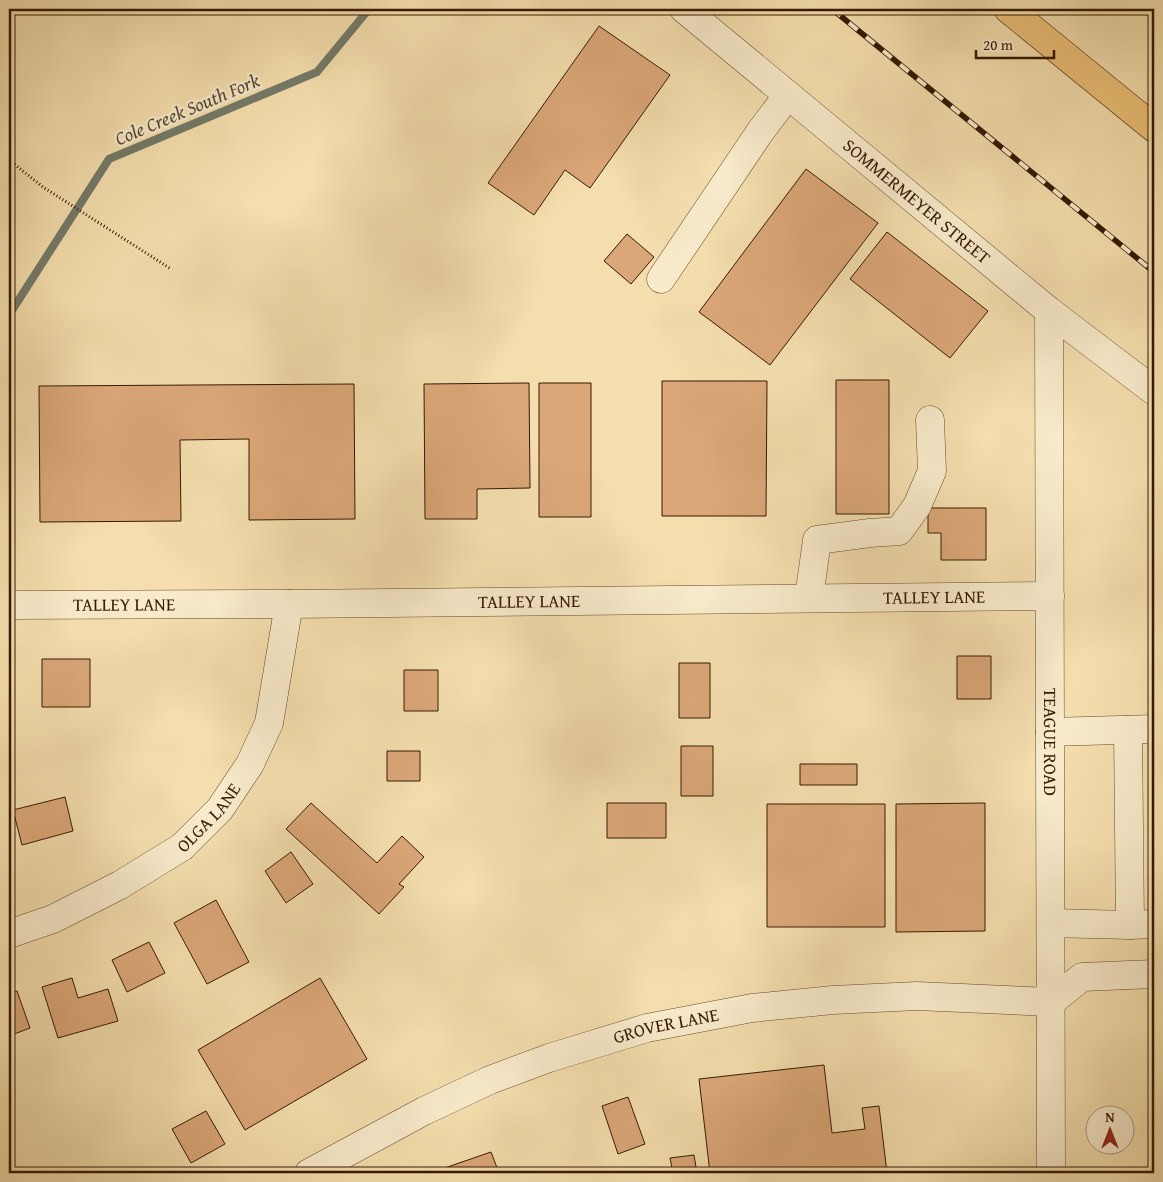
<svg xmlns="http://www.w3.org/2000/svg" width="1163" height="1182" font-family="'Gentium Book Plus',serif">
	<rect width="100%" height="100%" fill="#f4dead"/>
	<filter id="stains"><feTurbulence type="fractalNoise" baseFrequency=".004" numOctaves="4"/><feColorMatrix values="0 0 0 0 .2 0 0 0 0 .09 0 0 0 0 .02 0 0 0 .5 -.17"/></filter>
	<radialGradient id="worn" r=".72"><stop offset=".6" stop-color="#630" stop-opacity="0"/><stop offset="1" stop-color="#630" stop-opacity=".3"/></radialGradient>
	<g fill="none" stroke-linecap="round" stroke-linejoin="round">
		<!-- stream -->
		<path stroke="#737b69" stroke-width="8" d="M 9,315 L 109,159 L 317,72 L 369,9"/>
	</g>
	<!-- building -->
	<path fill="#dba778" stroke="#361a05" d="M 599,26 L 670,75 L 590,188 L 565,170 L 534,215 L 488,183 Z
		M 806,169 L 878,223 L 770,365 L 699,312 Z
		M 887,232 L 988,311 L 950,358 L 850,279 Z
		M 627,234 L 654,257 L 631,284 L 604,261 Z
		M 836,380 L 889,380 L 889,514 L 836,514 Z
		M 662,381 L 767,381 L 766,516 L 662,516 Z
		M 529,383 L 530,488 L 477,489 L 477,519 L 425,519 L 424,384 Z
		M 539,383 L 591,383 L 591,517 L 539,517 Z
		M 354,384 L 355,519 L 249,520 L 249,439 L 180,440 L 181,521 L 40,522 L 39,386 Z
		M 928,508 L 986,508 L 986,560 L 941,560 L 941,533 L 928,533 Z
		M 957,656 L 991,656 L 991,699 L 957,699 Z
		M 42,659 L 90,659 L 90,707 L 42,707 Z
		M 679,663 L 710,663 L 710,718 L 679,718 Z
		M 404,670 L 438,670 L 438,711 L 404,711 Z
		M 681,746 L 713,746 L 713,796 L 681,796 Z
		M 387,751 L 420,751 L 420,781 L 387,781 Z
		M 800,764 L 857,764 L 857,785 L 800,785 Z
		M 65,797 L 73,831 L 22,845 L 13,810 Z
		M 311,803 L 377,863 L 402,836 L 424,857 L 399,884 L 404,887 L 379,914 L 286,829 Z
		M 607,803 L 666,803 L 666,838 L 607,838 Z
		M 985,803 L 985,931 L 896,932 L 896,804 Z
		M 767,804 L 885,804 L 885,927 L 767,927 Z
		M 291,852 L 313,884 L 286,903 L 265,871 Z
		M 216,900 L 249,962 L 207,984 L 174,923 Z
		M 149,942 L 165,973 L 127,992 L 112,960 Z
		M 72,978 L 78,998 L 108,989 L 118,1021 L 58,1038 L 42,987 Z
		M 320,978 L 367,1059 L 245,1130 L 198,1050 Z
		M 17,991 L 30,1028 L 9,1036 L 9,994 Z
		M 824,1065 L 832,1133 L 865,1129 L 862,1108 L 879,1106 L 887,1173 L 710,1173 L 699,1079 Z
		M 628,1097 L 645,1144 L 618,1154 L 602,1106 Z
		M 206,1111 L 225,1144 L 191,1163 L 172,1129 Z
		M 491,1152 L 499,1173 L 437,1173 L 436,1171 Z
		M 694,1155 L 697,1173 L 673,1173 L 670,1158 Z
		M 86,1167 L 88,1173 L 69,1173 L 69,1172 Z"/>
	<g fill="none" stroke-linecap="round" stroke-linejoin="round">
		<!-- minor casing -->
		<g stroke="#664b2f" stroke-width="29">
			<g id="minor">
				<path id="s1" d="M 684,9 L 1049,311 L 1154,391"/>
				<path d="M 661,279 L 760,132 L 788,95"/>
				<path id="s2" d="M 1049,311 L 1051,1173"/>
				<path d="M 809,598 L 817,540 L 870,533 L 899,531 L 917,506 L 932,471 L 930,420"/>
				<path id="s3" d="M 9,605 L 289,604 L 1050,596"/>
				<path d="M 1128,730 L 1130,925"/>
				<path d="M 1050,732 L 1154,729"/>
				<path d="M 1051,923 L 1130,925 L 1154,924"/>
				<path id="s4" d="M 9,934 L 53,919 L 120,885 L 182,847 L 220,809 L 250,764 L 269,723 L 289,604"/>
				<path id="s5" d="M 309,1173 L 424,1111 L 490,1080 L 549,1058 L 647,1028 L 752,1008 L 833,1000 L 917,996 L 1051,1002 L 1082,977 L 1154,974"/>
			</g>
		</g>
		<!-- major casing -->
		<g stroke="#361a05" stroke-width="29">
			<path id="major" d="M 1008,9 L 1154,128"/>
		</g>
		<!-- path -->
		<path stroke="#361a05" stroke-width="3" stroke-dasharray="1 2.5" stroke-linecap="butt" d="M 9,160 L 43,187 L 171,269"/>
		<!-- minor -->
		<use href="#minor" stroke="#f8eaca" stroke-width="28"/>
		<!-- major -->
		<use href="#major" stroke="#eabf76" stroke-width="28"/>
		<!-- rail casing -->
		<g stroke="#361a05" stroke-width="5.5">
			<path id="rail" d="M 832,9 L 1154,272"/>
		</g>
		<!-- rail -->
		<use href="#rail" stroke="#f8eaca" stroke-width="4" stroke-dasharray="11" stroke-linecap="butt"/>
	</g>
	<g text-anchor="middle" stroke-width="5" stroke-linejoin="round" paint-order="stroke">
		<!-- street labels -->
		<g font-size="18" fill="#361a05" stroke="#f8eaca">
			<text dy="6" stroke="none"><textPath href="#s1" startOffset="302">SOMMERMEYER STREET</textPath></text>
			<text dy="6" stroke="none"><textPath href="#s3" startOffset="925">TALLEY LANE</textPath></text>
			<text dy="6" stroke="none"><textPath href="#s3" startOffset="520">TALLEY LANE</textPath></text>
			<text dy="6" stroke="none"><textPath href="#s3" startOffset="115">TALLEY LANE</textPath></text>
			<text dy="6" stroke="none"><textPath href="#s2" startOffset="431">TEAGUE ROAD</textPath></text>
			<text dy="6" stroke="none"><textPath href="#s4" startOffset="234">OLGA LANE</textPath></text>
			<text dy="6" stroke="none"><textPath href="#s5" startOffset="388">GROVER LANE</textPath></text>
		</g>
		<!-- water labels -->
		<g font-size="19" font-style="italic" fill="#554b37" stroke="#f8eaca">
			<text transform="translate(187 109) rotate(-23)" y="7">Cole Creek South Fork</text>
		</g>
	</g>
	<!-- margin -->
	<rect width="1163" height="1182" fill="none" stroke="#f4dead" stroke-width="30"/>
	<rect x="10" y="10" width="1143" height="1162" fill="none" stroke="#361a05" stroke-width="2.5"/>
	<rect x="15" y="15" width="1133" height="1152" fill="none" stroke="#361a05"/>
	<!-- north arrow -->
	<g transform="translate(1110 1130)"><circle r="24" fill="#f8eaca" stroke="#aa977b"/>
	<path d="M0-4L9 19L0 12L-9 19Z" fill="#8f2418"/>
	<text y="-8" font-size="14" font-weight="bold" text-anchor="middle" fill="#361a05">N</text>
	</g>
	<!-- scale -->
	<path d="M976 50v8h78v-8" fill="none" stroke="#361a05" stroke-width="2.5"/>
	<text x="983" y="50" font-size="15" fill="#361a05" stroke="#f8eaca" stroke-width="4" paint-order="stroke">20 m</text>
	<rect width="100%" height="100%" filter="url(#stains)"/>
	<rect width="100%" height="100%" fill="url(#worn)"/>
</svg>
